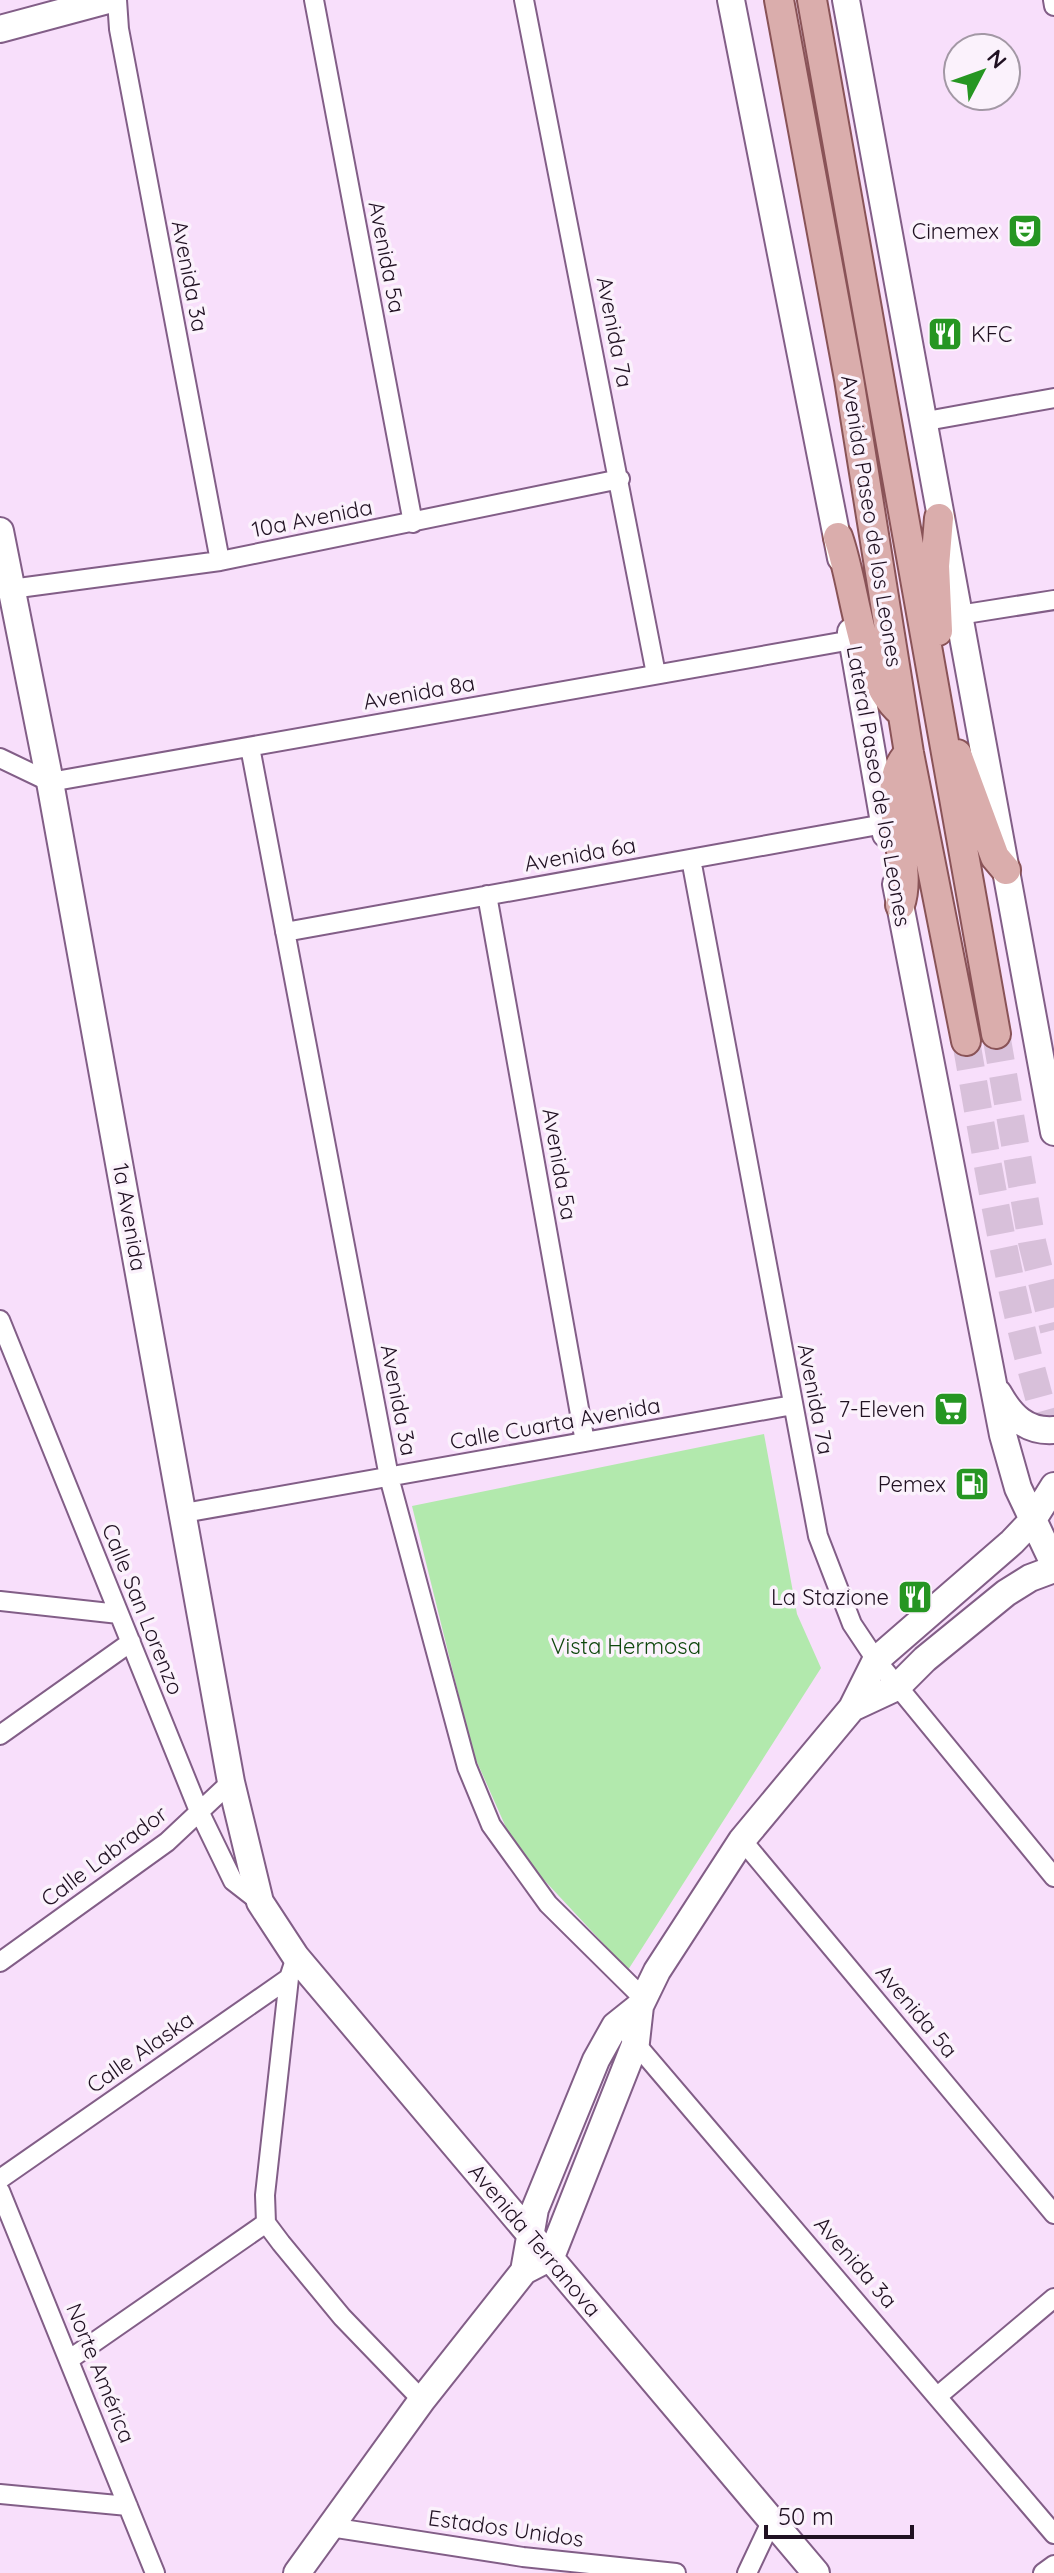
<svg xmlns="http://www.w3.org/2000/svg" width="1054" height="2573" font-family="Quicksand,sans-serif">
	<rect width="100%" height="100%" fill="#f8dffb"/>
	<!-- green -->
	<path fill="#b2e9ad" d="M 764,1434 L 797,1614 L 821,1668 L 628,1970 L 516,1850 L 473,1753 L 412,1506 Z"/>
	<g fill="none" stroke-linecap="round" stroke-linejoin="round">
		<!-- primary-tunnel -->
		<path stroke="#d8c0da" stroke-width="28" stroke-dasharray="28 14" stroke-linecap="butt" d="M 996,1034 L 1032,1242 L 1054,1330
			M 966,1041 C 990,1178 1012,1315 1054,1448"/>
		<!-- street casing -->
		<g stroke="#825e87" stroke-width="22">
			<path id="street" d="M 117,0 L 119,29 L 220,561
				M 314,0 L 413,523
				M 524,0 L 656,674
				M 1053,0 L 1054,6
				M 921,422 L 1054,398
				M 11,589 L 220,561 L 620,479
				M 959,615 L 1054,600
				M 250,747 L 389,1477 L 467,1767 L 491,1825 L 548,1904 L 644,1999
				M 0,758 L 50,782 L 852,640
				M 691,859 L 818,1536 L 852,1624 L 876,1660 L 1054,1877
				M 487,895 L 585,1442
				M 285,932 L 884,824
				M 0,1320 L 199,1811 L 233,1881 L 260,1902
				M 184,1513 L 793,1405
				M 0,1601 L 119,1614
				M 0,1735 L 131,1642
				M 742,1840 L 1054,2214
				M 296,1957 L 289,1978 L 265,2195 L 266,2223 L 281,2243 L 342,2317 L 422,2400
				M 0,1962 L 167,1842 L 231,1782
				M 630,2037 L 1054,2534
				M 0,2179 L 289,1978
				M 0,2191 L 155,2573
				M 70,2359 L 266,2223
				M 939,2395 L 1054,2298
				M 0,2494 L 128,2506
				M 330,2527 L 523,2557 L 676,2573
				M 747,2573 L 772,2520
				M 1043,2573 L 1054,2565"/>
		</g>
		<!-- secondary casing -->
		<g stroke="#825e87" stroke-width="30">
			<path id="secondary" d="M 731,0 L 841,558
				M 846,0 L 1054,1132
				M 0,29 L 108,0
				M 0,531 L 50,782 L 231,1782 L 260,1902 L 296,1957 L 816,2573
				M 851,632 L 886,834
				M 896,884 L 1003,1435 L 1018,1488 L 1054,1564
				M 998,1393 C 1011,1416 1026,1432 1054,1430
				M 852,1708 L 897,1687 L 925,1659 L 1006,1593 L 1030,1578 L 1054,1569
				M 524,2271 L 535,2209 L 596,2060 L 615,2026 L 640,2006 L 657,1971 L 742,1840 L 852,1708 L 876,1660 L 1012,1542 L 1032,1521 L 1054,1486
				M 297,2573 L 422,2400 L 524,2271 L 551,2257 L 636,2042 L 640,2006"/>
		</g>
		<!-- primary casing -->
		<g stroke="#895357" stroke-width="32">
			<path id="primary" d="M 779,0 L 849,379 L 909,753 L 966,1041
				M 812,0 L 996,1034
				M 838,537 C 857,591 859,676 902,713
				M 938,631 L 935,566 L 939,518
				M 957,754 L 995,857 L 1006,870
				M 900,905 C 916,860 873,789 909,753"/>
		</g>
		<!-- street -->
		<use href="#street" stroke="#fff" stroke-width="18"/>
		<!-- secondary -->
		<use href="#secondary" stroke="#fff" stroke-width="26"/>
		<!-- primary -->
		<use href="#primary" stroke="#daadac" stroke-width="28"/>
	</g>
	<!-- icons -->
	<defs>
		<g id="theatre-square" transform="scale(1.8)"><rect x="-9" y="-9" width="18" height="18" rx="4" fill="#269622" stroke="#fbf2fc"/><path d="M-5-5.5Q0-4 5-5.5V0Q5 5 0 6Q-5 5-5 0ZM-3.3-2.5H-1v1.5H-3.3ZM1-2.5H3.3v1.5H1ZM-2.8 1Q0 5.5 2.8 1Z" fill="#fff"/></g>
		<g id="restaurant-square" transform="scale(1.8)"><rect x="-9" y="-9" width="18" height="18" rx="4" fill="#269622" stroke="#fbf2fc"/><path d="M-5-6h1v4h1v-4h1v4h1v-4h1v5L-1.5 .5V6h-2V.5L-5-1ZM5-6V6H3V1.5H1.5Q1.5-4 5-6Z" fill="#fff"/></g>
		<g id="supermarket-square" transform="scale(1.8)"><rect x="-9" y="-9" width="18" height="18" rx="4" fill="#269622" stroke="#fbf2fc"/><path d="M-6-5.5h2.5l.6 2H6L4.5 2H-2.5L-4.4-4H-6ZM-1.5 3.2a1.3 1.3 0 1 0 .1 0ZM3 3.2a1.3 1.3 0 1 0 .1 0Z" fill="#fff"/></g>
		<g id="fuel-square" transform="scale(1.8)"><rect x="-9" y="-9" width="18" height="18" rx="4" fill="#269622" stroke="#fbf2fc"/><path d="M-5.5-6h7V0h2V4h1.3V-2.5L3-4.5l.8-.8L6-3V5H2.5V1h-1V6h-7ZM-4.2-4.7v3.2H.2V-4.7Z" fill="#fff"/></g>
	</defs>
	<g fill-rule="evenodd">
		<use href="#theatre-square" x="1025" y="231"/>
		<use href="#restaurant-square" x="945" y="334"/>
		<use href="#supermarket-square" x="951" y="1409"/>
		<use href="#fuel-square" x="972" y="1484"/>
		<use href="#restaurant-square" x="915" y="1597"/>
	</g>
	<g text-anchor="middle" stroke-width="7" stroke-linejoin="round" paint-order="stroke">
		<!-- poi labels -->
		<g font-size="22" fill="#201122" stroke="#fbf2fc" text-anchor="end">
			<text x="999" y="239">Cinemex</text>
			<text x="971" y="342" text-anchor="start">KFC</text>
			<text x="925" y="1417">7-Eleven</text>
			<text x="946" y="1492">Pemex</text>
			<text x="889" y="1605">La Stazione</text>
		</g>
		<!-- street labels -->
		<g font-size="22" fill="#201122" stroke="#fbf2fc">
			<text transform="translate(387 257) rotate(79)" y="8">Avenida 5a</text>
			<text transform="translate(190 276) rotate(79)" y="8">Avenida 3a</text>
			<text transform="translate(615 332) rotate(79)" y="8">Avenida 7a</text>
			<text transform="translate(312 518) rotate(-11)" y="8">10a Avenida</text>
			<text transform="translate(872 521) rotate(81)" y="8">Avenida Paseo de los Leones</text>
			<text transform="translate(419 692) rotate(-10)" y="8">Avenida 8a</text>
			<text transform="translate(879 786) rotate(80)" y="8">Lateral Paseo de los Leones</text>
			<text transform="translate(580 854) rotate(-10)" y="8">Avenida 6a</text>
			<text transform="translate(560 1164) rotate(80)" y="8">Avenida 5a</text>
			<text transform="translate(130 1217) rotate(80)" y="8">1a Avenida</text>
			<text transform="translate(816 1399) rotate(79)" y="8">Avenida 7a</text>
			<text transform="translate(399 1400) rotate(79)" y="8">Avenida 3a</text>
			<text transform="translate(555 1423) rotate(-10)" y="8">Calle Cuarta Avenida</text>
			<text transform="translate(143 1609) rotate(68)" y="8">Calle San Lorenzo</text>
			<text transform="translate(104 1856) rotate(-37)" y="8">Calle Labrador</text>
			<text transform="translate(917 2011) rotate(50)" y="8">Avenida 5a</text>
			<text transform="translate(140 2052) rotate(-35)" y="8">Calle Alaska</text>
			<text transform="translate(535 2240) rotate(50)" y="8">Avenida Terranova</text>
			<text transform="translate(856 2262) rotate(49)" y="8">Avenida 3a</text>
			<text transform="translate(101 2373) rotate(68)" y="8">Norte América</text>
			<text transform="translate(506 2528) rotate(8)" y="8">Estados Unidos</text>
		</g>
		<!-- park labels -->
		<g font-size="22" fill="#0e470c" stroke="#fbf2fc">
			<text x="626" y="1654">Vista Hermosa</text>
		</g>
	</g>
	<!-- north arrow -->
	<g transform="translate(982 72) rotate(49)"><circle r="38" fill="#fbf2fc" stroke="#a398a5" stroke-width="2"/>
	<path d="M0-6L14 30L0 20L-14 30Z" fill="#269622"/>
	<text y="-12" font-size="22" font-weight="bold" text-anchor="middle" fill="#201122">N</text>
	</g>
	<!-- scale -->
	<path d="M766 2525v12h146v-12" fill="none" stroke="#201122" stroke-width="4"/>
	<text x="778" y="2525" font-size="24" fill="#201122" stroke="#fbf2fc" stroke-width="6" paint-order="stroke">50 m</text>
</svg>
